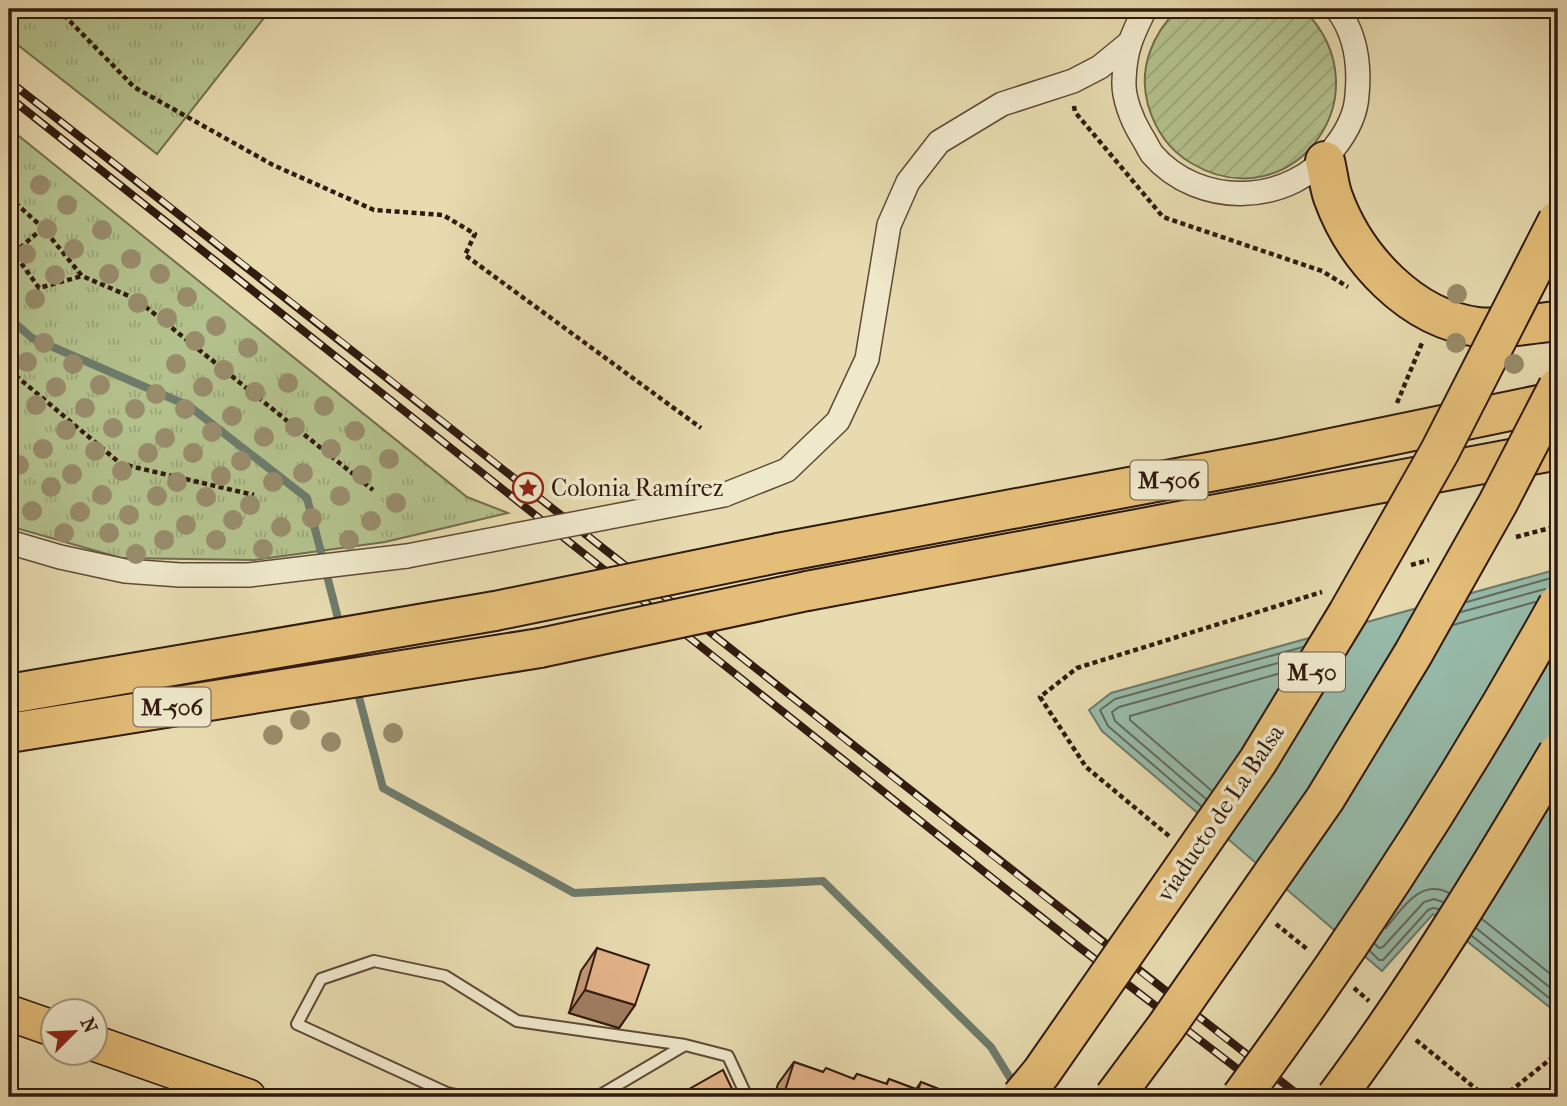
<svg xmlns="http://www.w3.org/2000/svg" width="1567" height="1106" font-family="'IM FELL French Canon',serif">
	<defs>
		<pattern id="park-tufts" width="24" height="20" patternUnits="userSpaceOnUse" patternTransform="scale(1.75)"><rect width="24" height="20" fill="#b3c18c"/><path d="M3 7l-1-3M5 7V3M7 7l1-3M15 17l-1-3M17 17v-4M19 17l1-3" fill="none" stroke="#9aa578"/></pattern>
		<pattern id="garden-furrows" width="10" height="10" patternUnits="userSpaceOnUse" patternTransform="scale(1.75)"><rect width="10" height="10" fill="#b3c18c"/><path d="M-1 1l2-2M0 10L10 0M9 11l2-2" fill="none" stroke="#9aa578"/></pattern>
	</defs>
	<rect width="100%" height="100%" fill="#e7dbaf"/>
	<filter id="stains"><feTurbulence type="fractalNoise" baseFrequency=".00286" numOctaves="4"/><feColorMatrix values="0 0 0 0 .2 0 0 0 0 .09 0 0 0 0 .02 0 0 0 .5 -.17"/></filter>
	<radialGradient id="worn" r=".72"><stop offset=".6" stop-color="#630" stop-opacity="0"/><stop offset="1" stop-color="#630" stop-opacity=".3"/></radialGradient>
	<!-- park -->
	<path fill="url(#park-tufts)" stroke="#726e4e" stroke-width="2" d="M 9,9 L 271,9 L 157,154 L 9,38 Z
		M 9,128 L 467,497 L 508,513 L 385,542 L 254,560 L 121,558 L 9,526 Z"/>
	<!-- garden -->
	<path fill="url(#garden-furrows)" stroke="#726e4e" stroke-width="2" d="M 1178,9 L 1303,9 C 1389,94 1291,223 1191,163 C 1169,150 1155,129 1148,105 C 1138,69 1152,34 1178,9 Z"/>
	<!-- water -->
	<path fill="#97bbaa" stroke="#6e7b6c" stroke-width="2" d="M 1558,569 L 1558,1014 L 1433,914 L 1382,971 L 1102,731 L 1089,710 L 1111,693 Z"/>
	<g fill="none" stroke-linecap="round" stroke-linejoin="round">
		<!-- shore -->
		<path stroke="#646a5c" stroke-width="2" d="M 1467,602 L 1558,576
			M 1461,612 L 1545,589
			M 1453,625 L 1535,602
			M 1212,791 L 1130,720 L 1130,716 L 1288,671
			M 1206,799 L 1115,721 L 1112,712 L 1119,707 L 1296,658
			M 1201,806 L 1108,726 L 1100,710 L 1115,699 L 1303,647
			M 1482,919 L 1558,980
			M 1386,928 C 1402,909 1420,878 1449,893
			M 1476,928 L 1558,994
			M 1472,936 L 1558,1005
			M 1375,944 L 1379,948 L 1383,947 L 1424,902 L 1434,899 L 1443,902
			M 1370,951 L 1379,960 L 1383,960 L 1428,910 L 1433,908 L 1439,909"/>
		<!-- stream -->
		<path stroke="#6e7b6c" stroke-width="8" d="M 9,318 L 32,338 L 189,406 L 307,498 L 340,626
			M 356,686 L 383,788 L 574,893 L 823,881 L 991,1047 L 1015,1086"/>
		<!-- lane casing -->
		<g stroke="#5e4a37" stroke-width="14">
			<path id="lane" d="M 466,1097 L 447,1093 L 297,1024 L 321,979 L 374,961 L 445,976 L 517,1021 L 685,1045 L 728,1056 L 747,1097
				M 597,1097 L 685,1045"/>
		</g>
		<!-- street casing -->
		<g stroke="#5e4a37" stroke-width="26">
			<path id="street" d="M 1145,9 C 1132,35 1125,50 1124,80 C 1123,98 1132,120 1141,135 C 1145,141 1148,148 1152,154 C 1199,209 1291,206 1334,148 C 1346,133 1356,115 1357,95 C 1360,64 1356,34 1337,9
				M 724,495 L 787,470 L 838,421 L 867,359 L 889,225 L 908,182 L 939,142 L 1002,104 L 1073,81 L 1100,67 L 1128,44
				M 9,542 L 60,557 L 125,571 L 180,575 L 249,575 L 407,556"/>
		</g>
		<!-- primary casing -->
		<g stroke="#311a0f" stroke-width="38">
			<path id="primary" d="M 9,1013 L 52,1028
				M 94,1043 L 248,1097"/>
		</g>
		<!-- highway casing -->
		<g stroke="#311a0f" stroke-width="42">
			<path id="highway" d="M 1325,161 C 1328,173 1329,186 1333,197 C 1355,258 1411,319 1478,327 C 1502,330 1534,323 1558,321
				M 778,553 L 1268,461 L 1558,401
				M 807,591 L 1558,450
				M 9,694 L 495,611
				M 9,733 L 540,648"/>
		</g>
		<!-- path -->
		<path stroke="#311a0f" stroke-width="4.5" stroke-dasharray="5 3.5" stroke-linecap="butt" d="M 58,9 L 134,87 L 273,165 L 374,210 L 443,215 L 475,234 L 465,255 L 701,428
			M 1074,106 L 1075,112 L 1163,217 L 1322,271 L 1348,287
			M 9,197 L 43,228 L 82,276 L 136,299 L 373,490
			M 43,228 L 14,253 L 39,288 L 82,276
			M 9,249 L 14,253 L 9,259
			M 9,370 L 121,464 L 254,495
			M 1397,403 L 1422,343
			M 1516,537 L 1558,526
			M 1411,565 L 1429,560
			M 1169,836 L 1086,767 L 1040,697 L 1077,668 L 1322,592
			M 1276,924 L 1307,949
			M 1354,988 L 1369,1001
			M 1416,1040 L 1486,1097
			M 1503,1097 L 1558,1053"/>
		<!-- lane -->
		<use href="#lane" stroke="#efe8cb" stroke-width="10"/>
		<!-- street -->
		<use href="#street" stroke="#efe8cb" stroke-width="23"/>
		<!-- primary -->
		<use href="#primary" stroke="#e4be78" stroke-width="35"/>
		<!-- highway -->
		<use href="#highway" stroke="#e4be78" stroke-width="38"/>
		<!-- rail casing -->
		<g stroke="#311a0f" stroke-width="8">
			<path id="rail" d="M 9,81 C 441,418 869,760 1301,1097
				M 9,97 L 1079,947 L 1274,1097"/>
		</g>
		<!-- rail -->
		<use href="#rail" stroke="#efe8cb" stroke-width="5" stroke-dasharray="16" stroke-linecap="butt"/>
		<!-- street-bridge casing -->
		<g stroke="#5e4a37" stroke-width="26" stroke-linecap="butt">
			<path id="street-bridge" d="M 407,556 L 724,495"/>
		</g>
		<!-- highway-bridge casing -->
		<g stroke="#311a0f" stroke-width="42" stroke-linecap="butt">
			<path id="highway-bridge" d="M 495,611 L 778,553
				M 540,648 L 807,591
				M 1021,1097 L 1041,1073 L 1258,761 L 1348,613 L 1440,451 L 1558,220
				M 1114,1097 L 1166,1027 L 1325,799 L 1413,654 L 1498,503 L 1558,387
				M 1241,1097 C 1357,940 1463,776 1558,605
				M 1336,1097 C 1418,987 1489,870 1558,753"/>
		</g>
		<!-- street-bridge -->
		<use href="#street-bridge" stroke="#efe8cb" stroke-width="23"/>
		<!-- highway-bridge -->
		<use href="#highway-bridge" stroke="#e4be78" stroke-width="38"/>
	</g>
	<!-- trees -->
	<g fill="#988c6b">
		<circle cx="40" cy="185" r="10"/>
		<circle cx="67" cy="205" r="10"/>
		<circle cx="47" cy="229" r="10"/>
		<circle cx="102" cy="230" r="10"/>
		<circle cx="74" cy="249" r="10"/>
		<circle cx="26" cy="254" r="10"/>
		<circle cx="131" cy="259" r="10"/>
		<circle cx="109" cy="274" r="10"/>
		<circle cx="160" cy="274" r="10"/>
		<circle cx="55" cy="275" r="10"/>
		<circle cx="1457" cy="294" r="10"/>
		<circle cx="187" cy="297" r="10"/>
		<circle cx="35" cy="299" r="10"/>
		<circle cx="138" cy="303" r="10"/>
		<circle cx="167" cy="318" r="10"/>
		<circle cx="216" cy="326" r="10"/>
		<circle cx="195" cy="341" r="10"/>
		<circle cx="44" cy="343" r="10"/>
		<circle cx="1456" cy="343" r="10"/>
		<circle cx="248" cy="348" r="10"/>
		<circle cx="27" cy="362" r="10"/>
		<circle cx="73" cy="364" r="10"/>
		<circle cx="176" cy="364" r="10"/>
		<circle cx="1514" cy="364" r="10"/>
		<circle cx="224" cy="370" r="10"/>
		<circle cx="288" cy="383" r="10"/>
		<circle cx="100" cy="385" r="10"/>
		<circle cx="56" cy="387" r="10"/>
		<circle cx="203" cy="387" r="10"/>
		<circle cx="255" cy="392" r="10"/>
		<circle cx="156" cy="394" r="10"/>
		<circle cx="36" cy="405" r="10"/>
		<circle cx="324" cy="406" r="10"/>
		<circle cx="85" cy="408" r="10"/>
		<circle cx="135" cy="409" r="10"/>
		<circle cx="185" cy="409" r="10"/>
		<circle cx="232" cy="416" r="10"/>
		<circle cx="295" cy="427" r="10"/>
		<circle cx="113" cy="428" r="10"/>
		<circle cx="66" cy="430" r="10"/>
		<circle cx="355" cy="431" r="10"/>
		<circle cx="212" cy="432" r="10"/>
		<circle cx="264" cy="437" r="10"/>
		<circle cx="165" cy="438" r="10"/>
		<circle cx="43" cy="449" r="10"/>
		<circle cx="331" cy="449" r="10"/>
		<circle cx="95" cy="451" r="10"/>
		<circle cx="148" cy="453" r="10"/>
		<circle cx="193" cy="453" r="10"/>
		<circle cx="389" cy="459" r="10"/>
		<circle cx="241" cy="461" r="10"/>
		<circle cx="19" cy="465" r="10"/>
		<circle cx="122" cy="471" r="10"/>
		<circle cx="303" cy="473" r="10"/>
		<circle cx="72" cy="474" r="10"/>
		<circle cx="362" cy="475" r="10"/>
		<circle cx="221" cy="476" r="10"/>
		<circle cx="177" cy="482" r="10"/>
		<circle cx="273" cy="482" r="10"/>
		<circle cx="51" cy="487" r="10"/>
		<circle cx="102" cy="495" r="10"/>
		<circle cx="157" cy="496" r="10"/>
		<circle cx="340" cy="496" r="10"/>
		<circle cx="206" cy="497" r="10"/>
		<circle cx="396" cy="503" r="10"/>
		<circle cx="250" cy="505" r="10"/>
		<circle cx="32" cy="511" r="10"/>
		<circle cx="80" cy="512" r="10"/>
		<circle cx="129" cy="515" r="10"/>
		<circle cx="312" cy="518" r="10"/>
		<circle cx="233" cy="520" r="10"/>
		<circle cx="371" cy="521" r="10"/>
		<circle cx="186" cy="525" r="10"/>
		<circle cx="281" cy="527" r="10"/>
		<circle cx="64" cy="533" r="10"/>
		<circle cx="109" cy="533" r="10"/>
		<circle cx="164" cy="540" r="10"/>
		<circle cx="216" cy="540" r="10"/>
		<circle cx="349" cy="540" r="10"/>
		<circle cx="263" cy="549" r="10"/>
		<circle cx="136" cy="554" r="10"/>
		<circle cx="300" cy="720" r="10"/>
		<circle cx="393" cy="733" r="10"/>
		<circle cx="273" cy="735" r="10"/>
		<circle cx="331" cy="742" r="10"/>
	</g>
	<!-- wall -->
	<path fill="#c49a76" stroke="#311a0f" stroke-width="2" d="M 597,948 L 635,1005 L 619,1028 L 569,1013 L 581,971 Z
		M 794,1062 L 823,1072 L 853,1079 L 857,1074 L 886,1084 L 889,1079 L 916,1089 L 921,1082 L 959,1097 L 774,1097 L 778,1084 Z"/>
	<!-- shaded-wall -->
	<path fill="#a07d60" stroke="#311a0f" stroke-width="2" d="M 585,990 L 635,1005 L 619,1028 L 569,1013 Z"/>
	<!-- building -->
	<path fill="#e4b389" stroke="#311a0f" stroke-width="2" d="M 597,948 L 649,965 L 635,1005 L 585,990 Z
		M 794,1062 L 823,1072 L 826,1068 L 854,1079 L 857,1074 L 887,1084 L 889,1079 L 918,1090 L 921,1082 L 959,1097 L 783,1097 Z
		M 723,1070 L 736,1097 L 675,1097 Z
		M 669,1093 L 671,1097 L 661,1097 Z"/>
	<!-- icons -->
	<defs>
		<g id="sight-ring" transform="scale(1.575)"><circle r="9.5" fill="#efe8cb" stroke="#8f2418" stroke-width="1.5"/><path d="M0-6L1.8-2.2L6-1.7L2.9 1.2L3.7 5.4L0 3.3L-3.7 5.4L-2.9 1.2L-6-1.7L-1.8-2.2Z" fill="#8f2418"/></g>
	</defs>
	<g fill-rule="evenodd">
		<use href="#sight-ring" x="528" y="488"/>
	</g>
	<g text-anchor="middle" stroke-width="7" stroke-linejoin="round" paint-order="stroke">
		<!-- shield labels -->
		<g fill="#efe8cb" stroke="#6a5847" stroke-width="2">
			<rect x="1130.5" y="460.5" width="77" height="39" rx="5"/>
			<rect x="1279" y="652.5" width="66" height="39" rx="5"/>
			<rect x="133.5" y="687.5" width="77" height="39" rx="5"/>
		</g>
		<g font-size="23" font-weight="bold" fill="#311a0f">
			<text x="1169" y="488">M-506</text>
			<text x="1312" y="680">M-50</text>
			<text x="172" y="715">M-506</text>
		</g>
		<!-- poi labels -->
		<g font-size="24" fill="#311a0f" stroke="#efe8cb" text-anchor="start">
			<text x="551" y="496">Colonia Ramírez</text>
		</g>
		<!-- street labels -->
		<g font-size="24" fill="#311a0f" stroke="#efe8cb">
			<text transform="translate(1220 813) rotate(-56)" y="8">viaducto de La Balsa</text>
		</g>
	</g>
	<!-- margin -->
	<rect width="1567" height="1106" fill="none" stroke="#e7dbaf" stroke-width="35"/>
	<rect x="10" y="10" width="1546" height="1085" fill="none" stroke="#311a0f" stroke-width="3.5"/>
	<rect x="18" y="18" width="1532" height="1071" fill="none" stroke="#311a0f" stroke-width="2"/>
	<!-- north arrow -->
	<g transform="translate(74 1032) rotate(66)"><circle r="33" fill="#efe8cb" stroke="#a39680" stroke-width="2"/>
	<path d="M0-5L12 26L0 18L-12 26Z" fill="#8f2418"/>
	<text y="-10" font-size="19" font-weight="bold" text-anchor="middle" fill="#311a0f">N</text>
	</g>
	<rect width="100%" height="100%" filter="url(#stains)"/>
	<rect width="100%" height="100%" fill="url(#worn)"/>
</svg>
